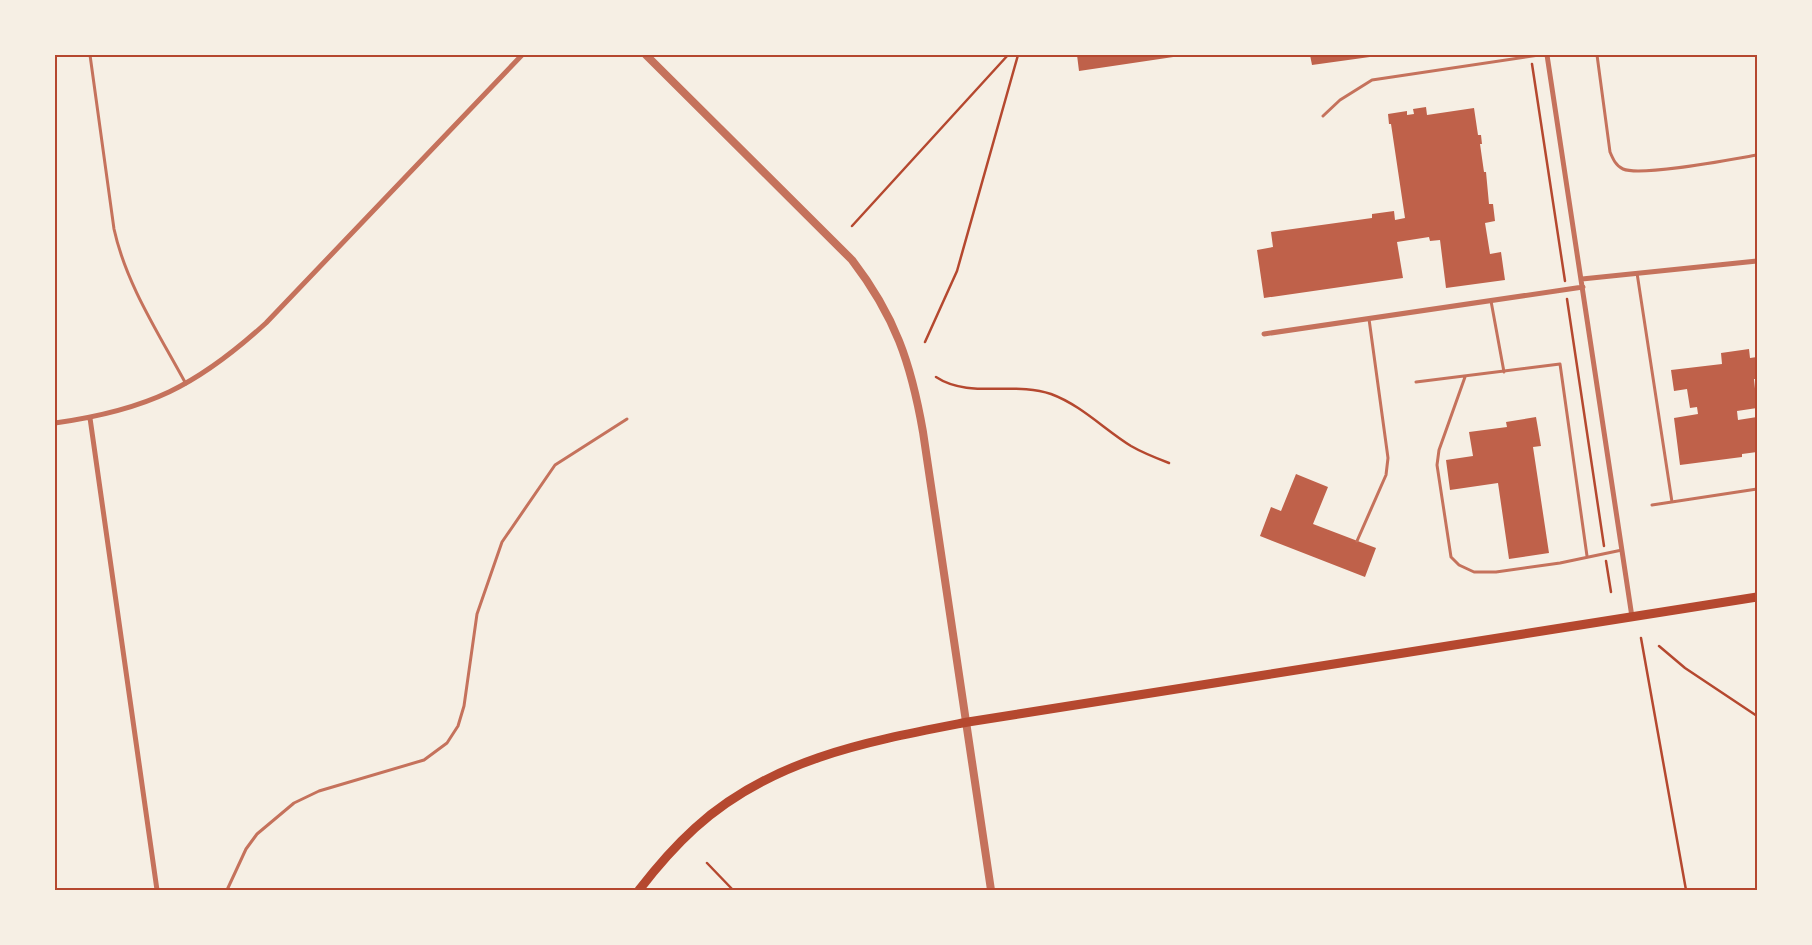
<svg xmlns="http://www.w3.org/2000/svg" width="1812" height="945" font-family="Lora,serif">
	<rect width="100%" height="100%" fill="#f6efe4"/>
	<!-- building -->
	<path fill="#bf614a" d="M 1077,55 L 1180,55 L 1180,56 L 1079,71 Z
		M 1310,55 L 1377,55 L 1377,56 L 1312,65 Z
		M 1426,107 L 1427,115 L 1474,108 L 1478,135 L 1481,135 L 1482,144 L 1480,144 L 1484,172 L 1486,172 L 1489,204 L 1493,204 L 1495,221 L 1485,223 L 1490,254 L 1501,252 L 1505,280 L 1446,288 L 1440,240 L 1430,241 L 1429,237 L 1397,242 L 1403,278 L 1264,298 L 1257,250 L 1273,247 L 1271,232 L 1372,218 L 1372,214 L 1394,211 L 1395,220 L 1405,218 L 1391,124 L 1389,124 L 1388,114 L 1407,111 L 1407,115 L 1414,114 L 1413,109 Z
		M 1749,349 L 1750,358 L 1757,357 L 1757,379 L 1754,379 L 1757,408 L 1737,411 L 1738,420 L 1757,417 L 1757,452 L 1742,454 L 1742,457 L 1680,465 L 1674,418 L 1698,414 L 1697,407 L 1690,408 L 1687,389 L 1674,391 L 1671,370 L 1722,364 L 1721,353 Z
		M 1536,417 L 1541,446 L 1533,447 L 1549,553 L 1509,559 L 1498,483 L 1450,490 L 1446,460 L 1473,456 L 1469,432 L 1507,427 L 1506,422 Z
		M 1296,474 L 1328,487 L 1313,524 L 1376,548 L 1365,577 L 1260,536 L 1271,507 L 1281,511 Z"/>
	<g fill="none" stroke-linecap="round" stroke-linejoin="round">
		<!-- path -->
		<path stroke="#b5482f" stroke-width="2.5" d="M 1532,64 L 1565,281
			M 852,226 L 1008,55
			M 1567,299 L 1604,546
			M 925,342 L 957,271 L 1018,55
			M 936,377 C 969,399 1015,381 1051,394 C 1081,405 1105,430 1131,446 C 1143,453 1156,458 1169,463
			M 1606,561 L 1611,592
			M 1641,638 L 1686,890
			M 1659,646 L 1685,668 L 1757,716
			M 707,863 L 733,890"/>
		<!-- service -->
		<path stroke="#c5725c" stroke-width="3" d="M 90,55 L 114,229 C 126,284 159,334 186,384
			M 1597,55 L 1610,152 C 1613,159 1616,166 1623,169 C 1641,177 1733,159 1757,155
			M 1323,116 L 1340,100 L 1372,80 L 1539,55
			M 1637,273 L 1672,502
			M 1491,301 L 1504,372
			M 1465,377 L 1439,450 L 1437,465 L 1451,557 L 1459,565 L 1474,572 L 1496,572 L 1560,563 L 1622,550
			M 1416,382 L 1560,364 L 1587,556
			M 1652,505 L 1757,489
			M 1357,541 L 1386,475 L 1388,458 L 1369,319
			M 227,890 L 246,849 L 257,834 L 294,803 L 319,791 L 424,760 L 447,743 L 458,726 L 464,706 L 477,614 L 502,542 L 555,465 L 627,419"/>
		<!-- minor -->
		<path stroke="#c5725c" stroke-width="5" d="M 1547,55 L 1632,617
			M 1582,279 L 1757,261
			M 1264,334 L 1583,287
			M 90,418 L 157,890
			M 55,423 C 148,410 197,386 266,323 L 522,55"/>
		<!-- tertiary -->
		<path stroke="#c5725c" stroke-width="8" d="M 646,55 L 852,260 C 895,316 911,363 923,432 L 991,890"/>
		<!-- secondary -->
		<path stroke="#b5482f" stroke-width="9" d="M 639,890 C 656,868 674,847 695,828 C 772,758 870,741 968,722 L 1757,597"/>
	</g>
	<!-- border -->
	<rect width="1812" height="945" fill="none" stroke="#f6efe4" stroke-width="112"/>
	<rect x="56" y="56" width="1700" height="833" fill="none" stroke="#b5482f" stroke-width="2"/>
</svg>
